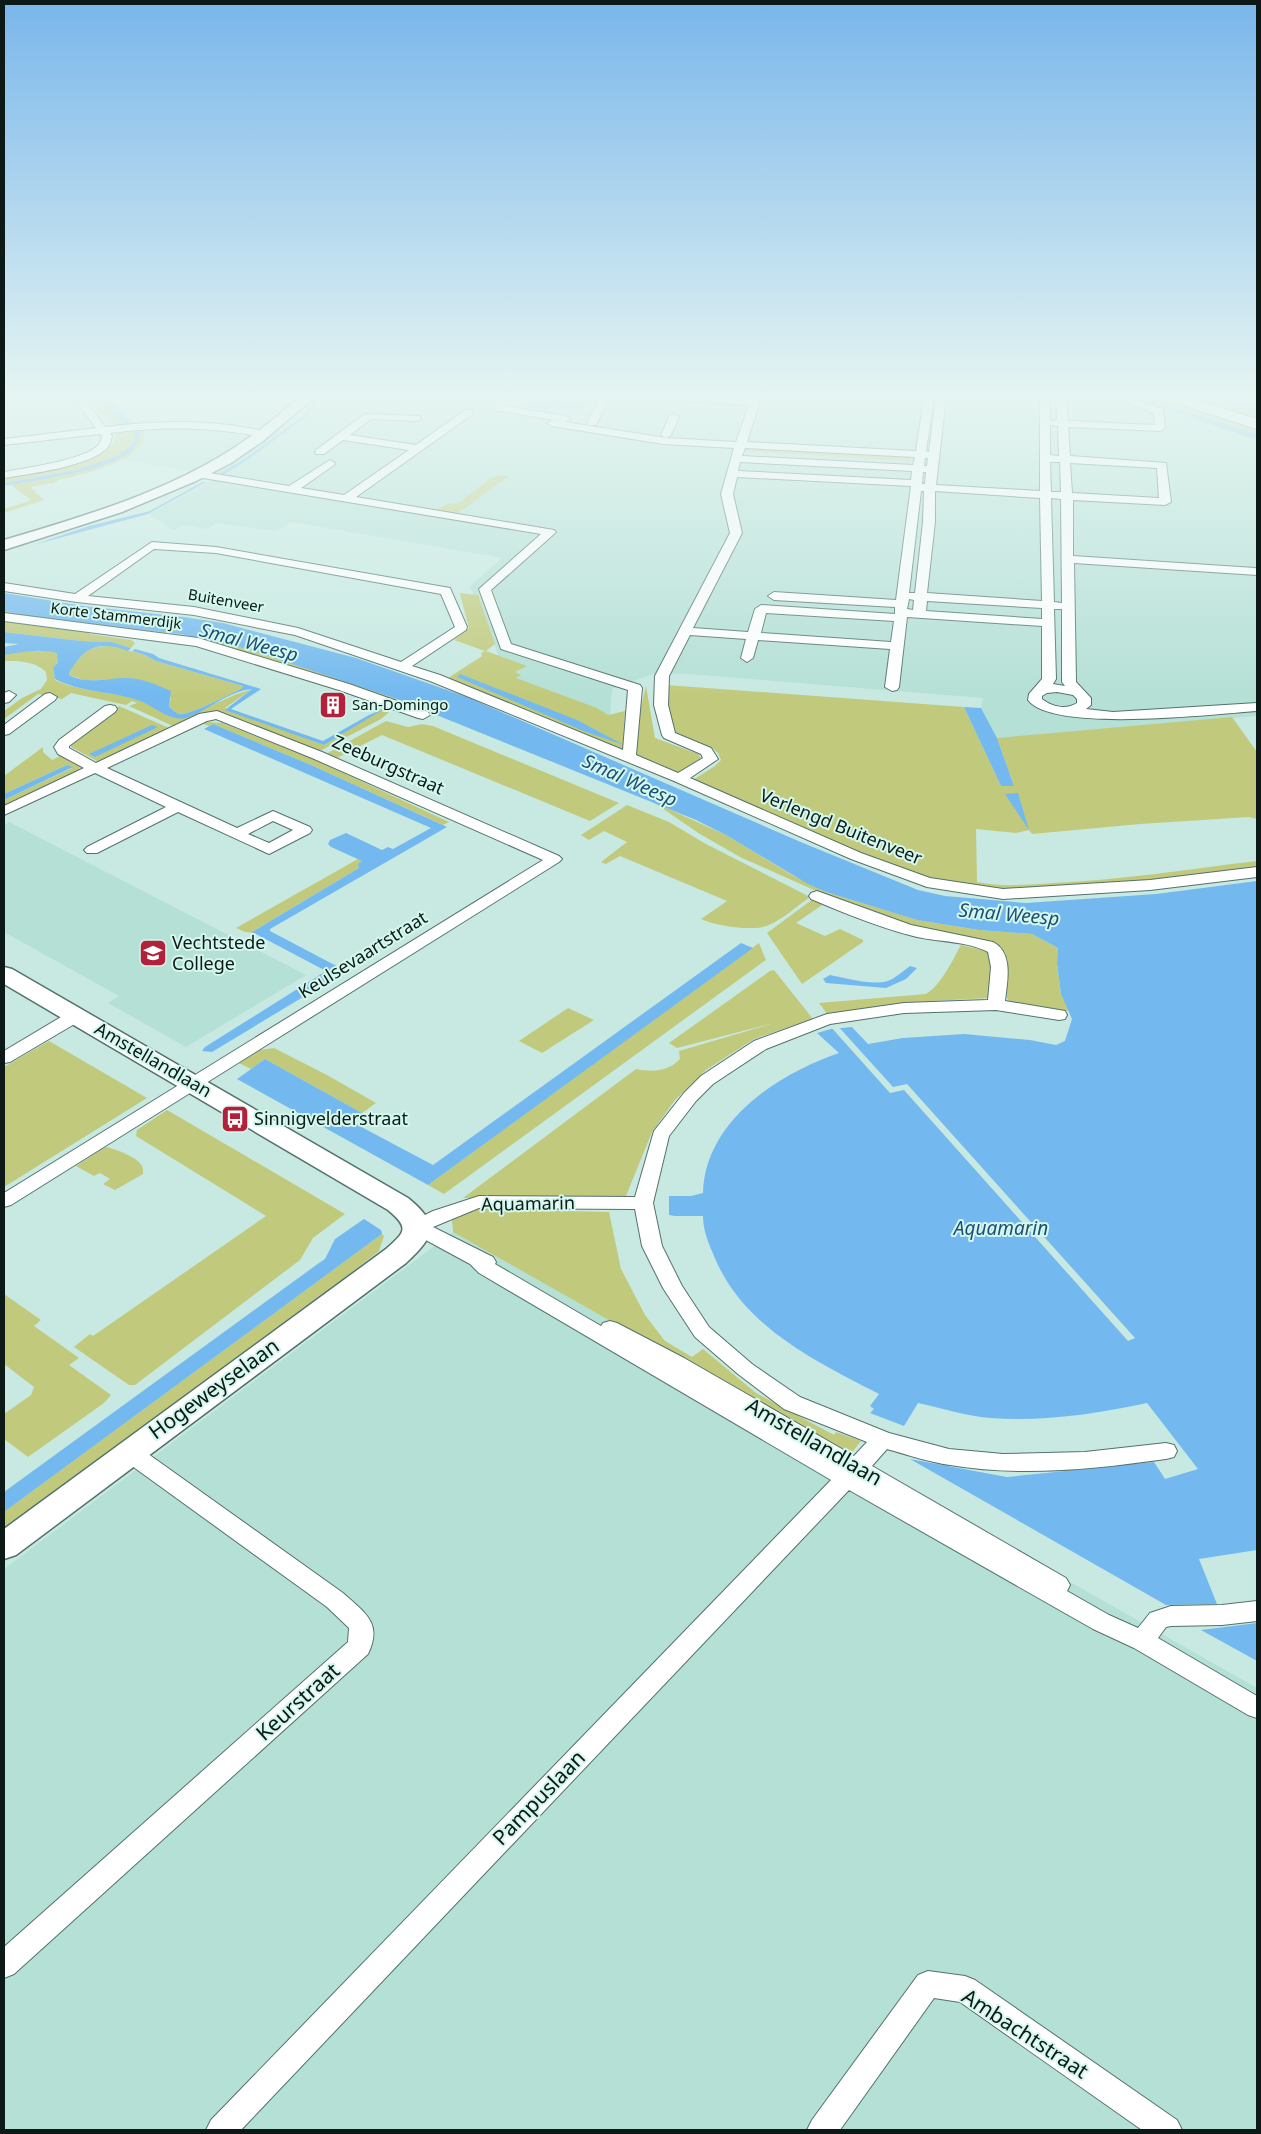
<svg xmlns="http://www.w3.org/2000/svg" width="1261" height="2134" font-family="'Noto Sans',sans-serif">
	<rect width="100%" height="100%" fill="#c7e9e1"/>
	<!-- built -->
	<path fill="#b5e0d6" d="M 331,397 L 1129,397 L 1257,440 L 1257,716 L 997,738 L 981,708 L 983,698 L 689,674 L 653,674 L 612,689 L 610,716 L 503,676 L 496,648 L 470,586 L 502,558 L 292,522 L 276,531 L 217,523 L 207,529 L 185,525 L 174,530 L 148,514 L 158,510 L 217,476 L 121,459 L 136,450 L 144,438 L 144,428 L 178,427 L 187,421 L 281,431 Z
		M 9,822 L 306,975 L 186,1047 L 108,1003 L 119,996 L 4,932 L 4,825 Z
		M 453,1232 L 1257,1688 L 1257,2130 L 4,2130 L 4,1569 Z"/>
	<!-- green -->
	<path fill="#c1ca7c" d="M 85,397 L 97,397 L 125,426 L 109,423 Z
		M 1144,397 L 1155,397 L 1257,429 L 1257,434 Z
		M 1187,397 L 1202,397 L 1257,413 L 1257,419 Z
		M 144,428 C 144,432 145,436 144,440 C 133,463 81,475 58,480 L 58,481 L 51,484 L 50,483 L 31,487 L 33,490 L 37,490 L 34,491 L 44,500 L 4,513 L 4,509 L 29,501 L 30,499 L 11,485 C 51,477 96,473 131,451 L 135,439 L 131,446 L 117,456 L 77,470 L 4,483 L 4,478 C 30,474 90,467 109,448 C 114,443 116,437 118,431 Z
		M 745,448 L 910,456 L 910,457 L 909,461 L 743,451 Z
		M 499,475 L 509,476 L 467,507 L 455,514 L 434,511 L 449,503 L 457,504 L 491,478 Z
		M 457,593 L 478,595 L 495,644 L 486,651 L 527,666 L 515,672 L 521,675 L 516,678 L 597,708 L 608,715 L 625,711 L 622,755 L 445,680 L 482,656 L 481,653 L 485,651 L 454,640 L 469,628 L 460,594 Z
		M 4,611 L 26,616 C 89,624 153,628 215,641 C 277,655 337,679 397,699 L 392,702 L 219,646 L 28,620 L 4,615 Z
		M 4,619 L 86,629 L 90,634 L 131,640 L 135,643 L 131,648 L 112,642 L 81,641 L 4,632 Z
		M 113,646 L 145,655 L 156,661 L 243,686 L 241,689 C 230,694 189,716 179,714 C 176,713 172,709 169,707 L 171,697 L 127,678 L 87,681 L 69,675 C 70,669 74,666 77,661 C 87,647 97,646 113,646 Z
		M 22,651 L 48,651 L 58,653 L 58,661 L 53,669 L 55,680 C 82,693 114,691 141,701 C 156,707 168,719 183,718 L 237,694 L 252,689 L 225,708 L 324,745 L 383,709 L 373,713 L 384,707 L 389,709 L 389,712 L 381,719 L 320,751 L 221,714 L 186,720 L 173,726 L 129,706 L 137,703 L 132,701 L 126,705 L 71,693 L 62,699 L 38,694 L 4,719 L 4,711 L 22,698 L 41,689 L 47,680 L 46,672 C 35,661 19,661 4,661 L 4,655 Z
		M 666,685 L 964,707 L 1001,786 L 1014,786 L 997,738 L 1232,717 L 1257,752 L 1257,819 L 1249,817 L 1140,824 L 1032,834 L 1029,830 L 1016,833 L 976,829 L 977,882 C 1002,887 1028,885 1053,883 C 1121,880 1189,869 1257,861 L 1257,870 L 1141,884 L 1025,894 L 922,881 L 688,783 L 715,766 L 721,760 L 718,753 L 712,748 L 673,733 L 667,717 Z
		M 646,686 L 655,738 L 698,754 L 701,758 L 674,777 L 635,760 L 637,723 Z
		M 119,706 L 169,728 L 103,759 L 97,761 L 71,747 L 72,744 L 70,744 Z
		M 386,721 L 408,727 L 422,724 L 433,726 L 619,803 L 590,821 L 382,735 L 337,758 L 326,754 Z
		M 209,722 L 222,723 L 309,757 L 449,822 L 443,825 L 311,765 L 213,724 L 209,726 L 201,723 Z
		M 43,747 L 43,752 L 52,760 L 60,756 L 80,766 L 79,770 L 4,806 L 4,800 L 72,768 L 67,765 L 4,794 L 4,776 Z
		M 653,802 L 726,835 L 792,875 L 826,892 L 917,920 L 979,930 L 1032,934 L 1058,948 L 1057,963 L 1061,994 L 1070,1011 L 1010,1002 L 1007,998 L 1006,955 L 1001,947 L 989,943 L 874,917 L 740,857 L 700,834 Z
		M 627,805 L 669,822 L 706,844 L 810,897 C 797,906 783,919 769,925 C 753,932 716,926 701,919 L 727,901 L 620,856 L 606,864 L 601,862 L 627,842 L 604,831 L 589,840 L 581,835 Z
		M 358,859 L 362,861 L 359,868 L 253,931 L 255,933 L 245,932 L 236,928 Z
		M 813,899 L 825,903 L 796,923 L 825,936 L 840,929 L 863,940 L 863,942 L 802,984 L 767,933 Z
		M 759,943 L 766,960 L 763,962 L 444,1194 L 428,1185 Z
		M 961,945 L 986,951 L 993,957 L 989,998 L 911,1002 L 828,1015 L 819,1003 L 926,994 C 942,984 952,961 961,945 Z
		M 774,970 L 813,1019 L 754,1039 L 706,1070 L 675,1100 L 652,1132 L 626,1196 L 463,1198 L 636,1069 C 652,1072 668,1072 680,1059 L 679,1051 L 774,1023 L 677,1048 L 669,1043 L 770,971 Z
		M 568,1008 L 594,1020 L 542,1053 L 519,1041 Z
		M 49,1041 L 147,1098 L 4,1187 L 4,1067 Z
		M 274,1048 L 327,1075 L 376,1103 L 362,1113 L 265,1059 L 251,1069 L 239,1063 L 259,1050 Z
		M 167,1110 L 345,1214 L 313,1238 L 300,1260 L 135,1385 L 129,1385 L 74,1347 L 90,1334 L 93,1336 L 266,1216 L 136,1136 L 137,1130 Z
		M 105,1147 C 114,1148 139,1158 142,1166 C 143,1168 143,1171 143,1174 L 115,1190 L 103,1184 L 110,1179 L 100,1173 L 94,1176 L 76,1166 Z
		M 476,1209 L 609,1212 L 621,1269 L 645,1315 L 665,1341 L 692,1357 L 703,1349 L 756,1393 L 834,1435 L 836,1432 L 861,1441 L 849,1456 L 453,1232 L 452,1220 Z
		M 382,1234 L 384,1236 L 379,1251 L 192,1399 L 4,1537 L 4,1512 Z
		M 4,1294 L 41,1320 L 34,1326 L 79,1358 L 69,1365 L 111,1395 L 104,1403 L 28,1457 L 4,1439 L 4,1414 L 31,1395 L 34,1387 L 4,1364 Z"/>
	<!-- water -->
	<path fill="#73b9ef" d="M 97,397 L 106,397 L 135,425 L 125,426 Z
		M 317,397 L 321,397 L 307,416 L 249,459 L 224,474 L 220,473 L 246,458 L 304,415 Z
		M 530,397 L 595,397 L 588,398 L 583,409 L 551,407 L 546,410 L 518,406 Z
		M 1129,397 L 1144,397 L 1257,434 L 1257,440 Z
		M 1202,397 C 1222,397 1238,401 1257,407 L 1257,413 Z
		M 135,430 L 141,430 C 140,437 139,442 134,448 C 115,470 34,481 4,486 L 4,483 L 77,470 L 117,456 L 131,446 L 135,439 Z
		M 202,482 L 206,482 L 148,514 L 33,545 L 89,526 L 150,511 Z
		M 4,593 L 84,606 L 184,617 L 223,623 L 356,658 L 467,697 L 803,843 L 918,890 L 945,896 L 1026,903 L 1156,894 L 1257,881 L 1257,1550 L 1199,1559 L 1217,1604 L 1166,1605 L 910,1459 L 1007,1477 L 1154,1462 L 1165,1479 L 1198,1469 L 1147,1403 C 1096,1414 1042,1422 990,1418 C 966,1416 942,1408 918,1403 L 904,1426 L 870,1413 L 874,1409 L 870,1406 L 879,1394 C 815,1361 743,1327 714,1256 C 708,1242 703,1230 703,1216 L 675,1216 L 669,1215 L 669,1196 L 691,1196 L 703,1193 C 705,1121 778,1074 839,1053 L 817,1033 L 831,1029 L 852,1027 L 868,1044 L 903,1038 L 964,1034 L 1030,1040 L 1056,1045 L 1065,1041 L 1072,1019 L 1061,994 L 1057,963 L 1058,948 L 1032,934 L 979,930 L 917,920 L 826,892 L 808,884 L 726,835 L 696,820 L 397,699 L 247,649 L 180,634 L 26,616 L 4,611 Z
		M 4,632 L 81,641 L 112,642 L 131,648 L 128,651 C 108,643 90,643 77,661 C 74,666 70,669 69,675 C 88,685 106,678 126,678 C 142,678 157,685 171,691 L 169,707 C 172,709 176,713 179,714 C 189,716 230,694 241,689 L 243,686 L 156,661 L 145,655 L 132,651 L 135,649 L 153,654 L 159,658 L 261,689 L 231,709 L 323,741 L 369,715 L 384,709 L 324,745 L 225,710 L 252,689 C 228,691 208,711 186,718 C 170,722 154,706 140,701 C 113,691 81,693 55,679 L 53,668 L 58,662 L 57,653 C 39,648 22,652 4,655 L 4,647 L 19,644 L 4,643 Z
		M 460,674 L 577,720 L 624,745 L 586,732 L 457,677 Z
		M 964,707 L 981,708 L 997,738 L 1014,786 L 1001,786 Z
		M 213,724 L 311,765 L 447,827 L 270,929 L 270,931 L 346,971 L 212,1052 L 202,1051 L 205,1047 L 326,971 L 252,932 L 359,868 L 358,864 L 362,861 L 331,847 L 328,844 L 330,840 L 346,833 L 382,850 L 388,847 L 393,849 L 431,828 L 204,729 Z
		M 152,725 L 158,727 L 95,757 L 89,754 Z
		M 67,765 L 73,767 L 4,800 L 4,794 Z
		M 1018,793 L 1029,830 L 1005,794 Z
		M 741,943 L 753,948 L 428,1185 L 237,1079 L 265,1059 L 362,1113 L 352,1122 L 433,1165 Z
		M 910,966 L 917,968 L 906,979 L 886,988 L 826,983 L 823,979 L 830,975 C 845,978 876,987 890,980 C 897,977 904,970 910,966 Z
		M 364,1219 L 381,1230 L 382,1234 L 4,1512 L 4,1492 L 319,1263 L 325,1259 L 335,1239 Z
		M 1257,1623 L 1257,1661 L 1201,1630 Z"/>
	<!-- pier -->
	<path fill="#c7e9e1" d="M 837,1025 L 893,1087 L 907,1084 L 1135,1338 L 1128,1341 L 904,1090 L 890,1093 L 830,1026 Z"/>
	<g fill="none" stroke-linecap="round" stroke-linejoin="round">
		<!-- street casing -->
		<g stroke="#53726b" stroke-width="2">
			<path id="street" d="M 73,397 L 83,397 L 105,427 C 160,420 214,419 268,432 L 269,434 L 264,437 C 210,427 164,426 110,433 L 112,436 C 111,440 110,444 108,447 C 93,466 28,474 4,478 L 4,472 C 24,468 87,460 99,444 C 100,443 102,437 102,436 L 100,434 L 4,445 L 4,439 L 96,428 Z
				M 500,397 L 510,397 L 504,406 L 566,416 L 571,419 L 566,422 L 494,410 L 493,408 Z
				M 600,397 L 610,397 L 596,425 L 588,425 L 587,423 Z
				M 659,397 L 750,399 L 751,397 L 761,397 L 747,442 L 916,451 L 924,397 L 934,397 L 926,451 L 929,452 L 936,397 L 946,397 L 936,485 L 1040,491 L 1040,397 L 1050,397 L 1050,421 L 1057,420 L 1056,397 L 1066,397 L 1068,421 L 1155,425 L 1154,413 L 1113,399 L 1112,397 L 1127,397 L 1163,409 L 1165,428 L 1160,431 L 1068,427 L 1070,456 L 1166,463 L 1171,502 L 1165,505 L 1073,500 L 1073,556 L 1255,568 L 1257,569 L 1257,575 L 1074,563 L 1076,682 L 1091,698 L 1091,705 L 1086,709 L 1113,712 L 1257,703 L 1257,711 C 1216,714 1052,733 1028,700 L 1029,694 L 1042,679 L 1042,626 L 907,617 L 899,687 L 897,690 L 892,691 L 885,687 L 890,649 L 758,640 L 753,658 L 747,662 L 741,658 L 746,639 L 690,635 L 669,676 L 668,705 L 675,733 L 711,748 L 718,759 L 690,778 L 861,853 L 930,878 L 1003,889 L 1150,880 L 1257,867 L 1257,877 L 1150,890 L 1003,899 L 927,887 L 851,859 L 674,781 L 430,681 L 295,635 L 194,615 L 77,602 L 4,591 L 4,583 L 75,594 L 152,542 L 216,547 L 450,588 L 467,627 L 466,630 L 412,666 L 440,675 L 623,750 L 628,690 L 501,649 L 500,646 L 479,589 L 541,534 L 197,477 L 192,474 L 197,471 L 289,486 L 330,460 L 335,463 L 334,465 L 301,488 L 344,495 L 409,450 L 343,440 L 324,454 L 316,454 L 315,452 L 316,450 L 365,414 L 420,416 L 420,420 L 416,421 L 371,419 L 350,435 L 416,445 L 465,410 L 473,410 L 473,414 L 356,497 L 554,530 L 556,532 L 554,534 L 491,590 L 511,644 L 640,685 L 642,688 L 636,755 L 678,773 L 703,758 L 701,754 L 664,738 L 662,735 L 654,705 L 655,676 L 730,533 L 721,494 L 734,448 L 663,444 L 552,426 L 547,423 L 552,420 L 666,438 L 661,435 L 669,417 L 674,414 L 679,417 L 671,435 L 666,438 L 736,442 L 749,405 L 664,400 ZM 1050,425 L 1058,426 L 1059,456 L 1050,455 ZM 745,448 L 915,457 L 913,465 L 742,456 ZM 925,458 L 928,458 L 927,466 L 924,466 ZM 740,462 L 912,471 L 911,480 L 738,471 ZM 1050,462 L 1060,462 L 1061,492 L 1051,492 ZM 1070,463 L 1157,468 L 1159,498 L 1072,493 ZM 923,472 L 926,472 L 925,484 L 922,484 ZM 737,477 L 911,486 L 896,600 L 774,592 L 768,596 L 774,600 L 895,607 L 895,614 L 761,605 L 755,609 L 748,632 L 693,628 L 742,533 L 733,494 ZM 921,491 L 924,491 L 923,522 L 915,593 L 909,593 ZM 935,491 L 1040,498 L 1042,601 L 927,593 L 935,522 ZM 1051,498 L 1061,499 L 1062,603 L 1054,602 ZM 154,549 L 216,553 L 441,594 L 455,627 L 401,662 L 298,628 L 194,607 L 88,596 ZM 909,599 L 914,600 L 913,610 L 907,609 ZM 927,601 L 1042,608 L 1042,619 L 926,611 ZM 1054,609 L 1062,609 L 1062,682 L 1065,686 L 1053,684 L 1056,679 ZM 766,613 L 894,621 L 891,642 L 761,633 ZM 1057,692 L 1073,695 L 1077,699 L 1077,703 C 1066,710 1052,707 1042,699 L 1042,696 L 1047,693 Z
				M 4,613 L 198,638 L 349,684 L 428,712 L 430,715 L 423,719 L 418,718 L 339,690 L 196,646 L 4,621 Z
				M 9,691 L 16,695 L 9,702 L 4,703 L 4,693 Z
				M 50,693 L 57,697 L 55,700 L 9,734 L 4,735 L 4,725 L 45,694 Z
				M 110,705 L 115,706 L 117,709 L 115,712 L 69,746 L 69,748 L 96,763 L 199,714 L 217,711 L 322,752 L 559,856 L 562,859 L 559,862 L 11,1205 L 4,1207 L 4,1193 L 543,860 L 312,758 L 216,719 L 207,721 L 107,768 L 237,828 L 273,811 L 310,827 L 312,830 L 310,833 L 269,854 L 178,812 L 97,853 L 87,853 L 84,850 L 87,847 L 166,807 L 95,773 L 4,815 L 4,806 L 84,768 L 58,754 L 54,747 L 59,740 L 105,706 ZM 273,821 L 293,830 L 269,843 L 248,834 Z
				M 817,891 L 911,925 L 993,942 C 1014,953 1007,982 1005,1001 L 1065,1011 L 1067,1015 L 1065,1019 L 1059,1020 L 996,1010 L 904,1013 L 830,1024 L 766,1049 L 713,1084 L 696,1101 L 669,1136 L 653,1203 L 662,1246 L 682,1286 L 709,1327 L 752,1364 L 800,1397 L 889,1433 L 949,1449 L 1003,1454 L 1085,1452 L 1166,1443 L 1174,1445 L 1177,1451 L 1174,1457 L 1166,1459 C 1094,1469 1022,1477 950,1465 C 929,1462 908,1455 887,1449 L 872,1466 L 1066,1578 L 1070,1585 L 1067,1591 L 1109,1615 L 1138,1628 L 1150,1613 L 1171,1606 L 1222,1605 L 1257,1601 L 1257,1621 L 1222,1625 L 1171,1626 L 1166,1627 L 1158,1638 L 1257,1696 L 1257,1718 L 1248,1715 L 1134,1648 L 1093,1629 L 849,1490 L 241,2130 L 206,2130 L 211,2120 L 831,1480 L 479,1273 L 470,1264 L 411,1232 L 408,1227 L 411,1222 L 433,1211 L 479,1196 L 635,1197 L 654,1131 L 684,1093 L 701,1076 L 754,1041 L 827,1014 L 904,1003 L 988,1000 L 991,967 L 988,952 C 967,941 940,942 917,937 C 881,928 846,914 811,899 L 809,896 L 811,893 ZM 479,1208 L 635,1209 L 642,1246 L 663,1288 L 695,1337 L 738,1374 L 784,1409 L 867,1442 L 854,1456 L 684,1358 L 617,1323 L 610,1321 L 603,1323 L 601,1326 L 495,1264 L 496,1262 L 493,1257 L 433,1227 Z
				M 77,1010 L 83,1011 L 85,1015 L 83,1019 L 10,1062 L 4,1063 L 4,1051 L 71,1011 Z
				M 129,1444 L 137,1446 L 343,1593 C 365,1613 383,1623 368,1654 L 14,1974 L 4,1978 L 4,1947 L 348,1642 L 349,1628 L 327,1607 L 121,1458 L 118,1452 L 121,1446 Z
				M 928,1971 L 965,1976 L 975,1980 L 1177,2120 L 1182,2130 L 1142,2130 L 960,2002 L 934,1998 L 840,2130 L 807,2130 L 812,2120 L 918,1975 Z"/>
		</g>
		<!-- secondary casing -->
		<g stroke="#53726b" stroke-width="3">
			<path id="secondary" d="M 300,397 L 315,397 L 263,441 L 231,463 L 196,481 L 122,512 L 4,550 L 4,540 C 78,518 154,496 221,456 C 249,439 275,419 300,397 Z
				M 4,967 L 12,969 L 408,1198 C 440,1224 435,1236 406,1263 L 16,1555 L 4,1559 L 4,1529 L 386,1249 C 405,1232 410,1228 388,1210 L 4,984 Z"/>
		</g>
		<!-- primary casing -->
		<g stroke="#53726b" stroke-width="2">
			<path id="primary" d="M 1163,397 L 1187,397 L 1257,419 L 1257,429 L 1165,400 Z"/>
		</g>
		<!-- street -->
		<use href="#street" fill="#fff" fill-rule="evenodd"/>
		<!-- secondary -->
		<use href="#secondary" fill="#fff" fill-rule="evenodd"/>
		<!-- primary -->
		<use href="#primary" fill="#fff" fill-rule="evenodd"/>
	</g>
	<!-- sky -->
	<linearGradient id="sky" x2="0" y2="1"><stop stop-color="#79b6eb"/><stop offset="0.57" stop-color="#e6f5f2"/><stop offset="1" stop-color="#e6f5f2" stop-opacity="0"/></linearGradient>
	<rect width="1261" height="696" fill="url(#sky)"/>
	<!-- icons -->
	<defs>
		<g id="building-square" transform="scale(1.4375)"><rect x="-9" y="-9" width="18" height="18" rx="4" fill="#b3203b" stroke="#d4f7ee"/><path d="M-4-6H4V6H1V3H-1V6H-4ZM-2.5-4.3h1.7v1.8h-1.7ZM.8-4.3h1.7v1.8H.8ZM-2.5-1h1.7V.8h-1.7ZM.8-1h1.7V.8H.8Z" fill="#fff"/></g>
		<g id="school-square" transform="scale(1.4375)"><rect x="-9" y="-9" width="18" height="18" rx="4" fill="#b3203b" stroke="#d4f7ee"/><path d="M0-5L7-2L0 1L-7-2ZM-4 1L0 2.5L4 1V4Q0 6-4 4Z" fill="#fff"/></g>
		<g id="bus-square" transform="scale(1.4375)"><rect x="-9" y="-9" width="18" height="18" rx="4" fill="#b3203b" stroke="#d4f7ee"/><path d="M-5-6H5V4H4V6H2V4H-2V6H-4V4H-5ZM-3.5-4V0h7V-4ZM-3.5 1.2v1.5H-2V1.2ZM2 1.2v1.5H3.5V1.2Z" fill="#fff"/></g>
	</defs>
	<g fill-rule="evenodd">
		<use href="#building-square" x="333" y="705"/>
		<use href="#school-square" x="153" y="953"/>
		<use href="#bus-square" x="235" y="1119"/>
	</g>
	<g text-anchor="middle" stroke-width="4" stroke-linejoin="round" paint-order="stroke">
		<!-- far-street labels -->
		<g font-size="15" fill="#0c1916" stroke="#d4f7ee">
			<text transform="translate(226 601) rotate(10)" y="5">Buitenveer</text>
			<text transform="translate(116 616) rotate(7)" y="5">Korte Stammerdijk</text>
		</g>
		<!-- far-poi labels -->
		<g font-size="15" fill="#0c1916" stroke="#d4f7ee" text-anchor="start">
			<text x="352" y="710">San-Domingo</text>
		</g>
		<!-- street labels -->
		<g font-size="18" fill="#0c1916" stroke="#d4f7ee">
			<text transform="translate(388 765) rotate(24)" y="6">Zeeburgstraat</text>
			<text transform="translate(841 827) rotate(22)" y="6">Verlengd Buitenveer</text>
			<text transform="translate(363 955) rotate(-32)" y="6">Keulsevaartstraat</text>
			<text transform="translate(153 1060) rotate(30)" y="6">Amstellandlaan</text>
			<text transform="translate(528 1204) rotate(-1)" y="6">Aquamarin</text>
		</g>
		<!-- poi labels -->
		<g font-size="18" fill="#0c1916" stroke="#d4f7ee" text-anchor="start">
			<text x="172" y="949">Vechtstede<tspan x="172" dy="21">College</tspan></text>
			<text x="254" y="1125">Sinnigvelderstraat</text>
		</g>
		<!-- water labels -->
		<g font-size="19" font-style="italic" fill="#1b4e73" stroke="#d4f7ee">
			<text transform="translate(249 642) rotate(15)" y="7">Smal Weesp</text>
			<text transform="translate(630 780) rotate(24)" y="7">Smal Weesp</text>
			<text transform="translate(1009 914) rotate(5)" y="7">Smal Weesp</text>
			<text x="1001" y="1235">Aquamarin</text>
		</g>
		<!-- near-street labels -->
		<g font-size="21" fill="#0c1916" stroke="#d4f7ee">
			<text transform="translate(214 1389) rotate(-36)" y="7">Hogeweyselaan</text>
			<text transform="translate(814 1442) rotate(30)" y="7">Amstellandlaan</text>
			<text transform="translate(298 1702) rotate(-42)" y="7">Keurstraat</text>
			<text transform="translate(539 1798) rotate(-46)" y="7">Pampuslaan</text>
			<text transform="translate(1025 2034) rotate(33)" y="7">Ambachtstraat</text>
		</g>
	</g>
	<!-- border -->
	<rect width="1261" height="2134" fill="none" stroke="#0c1916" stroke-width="10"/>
</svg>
